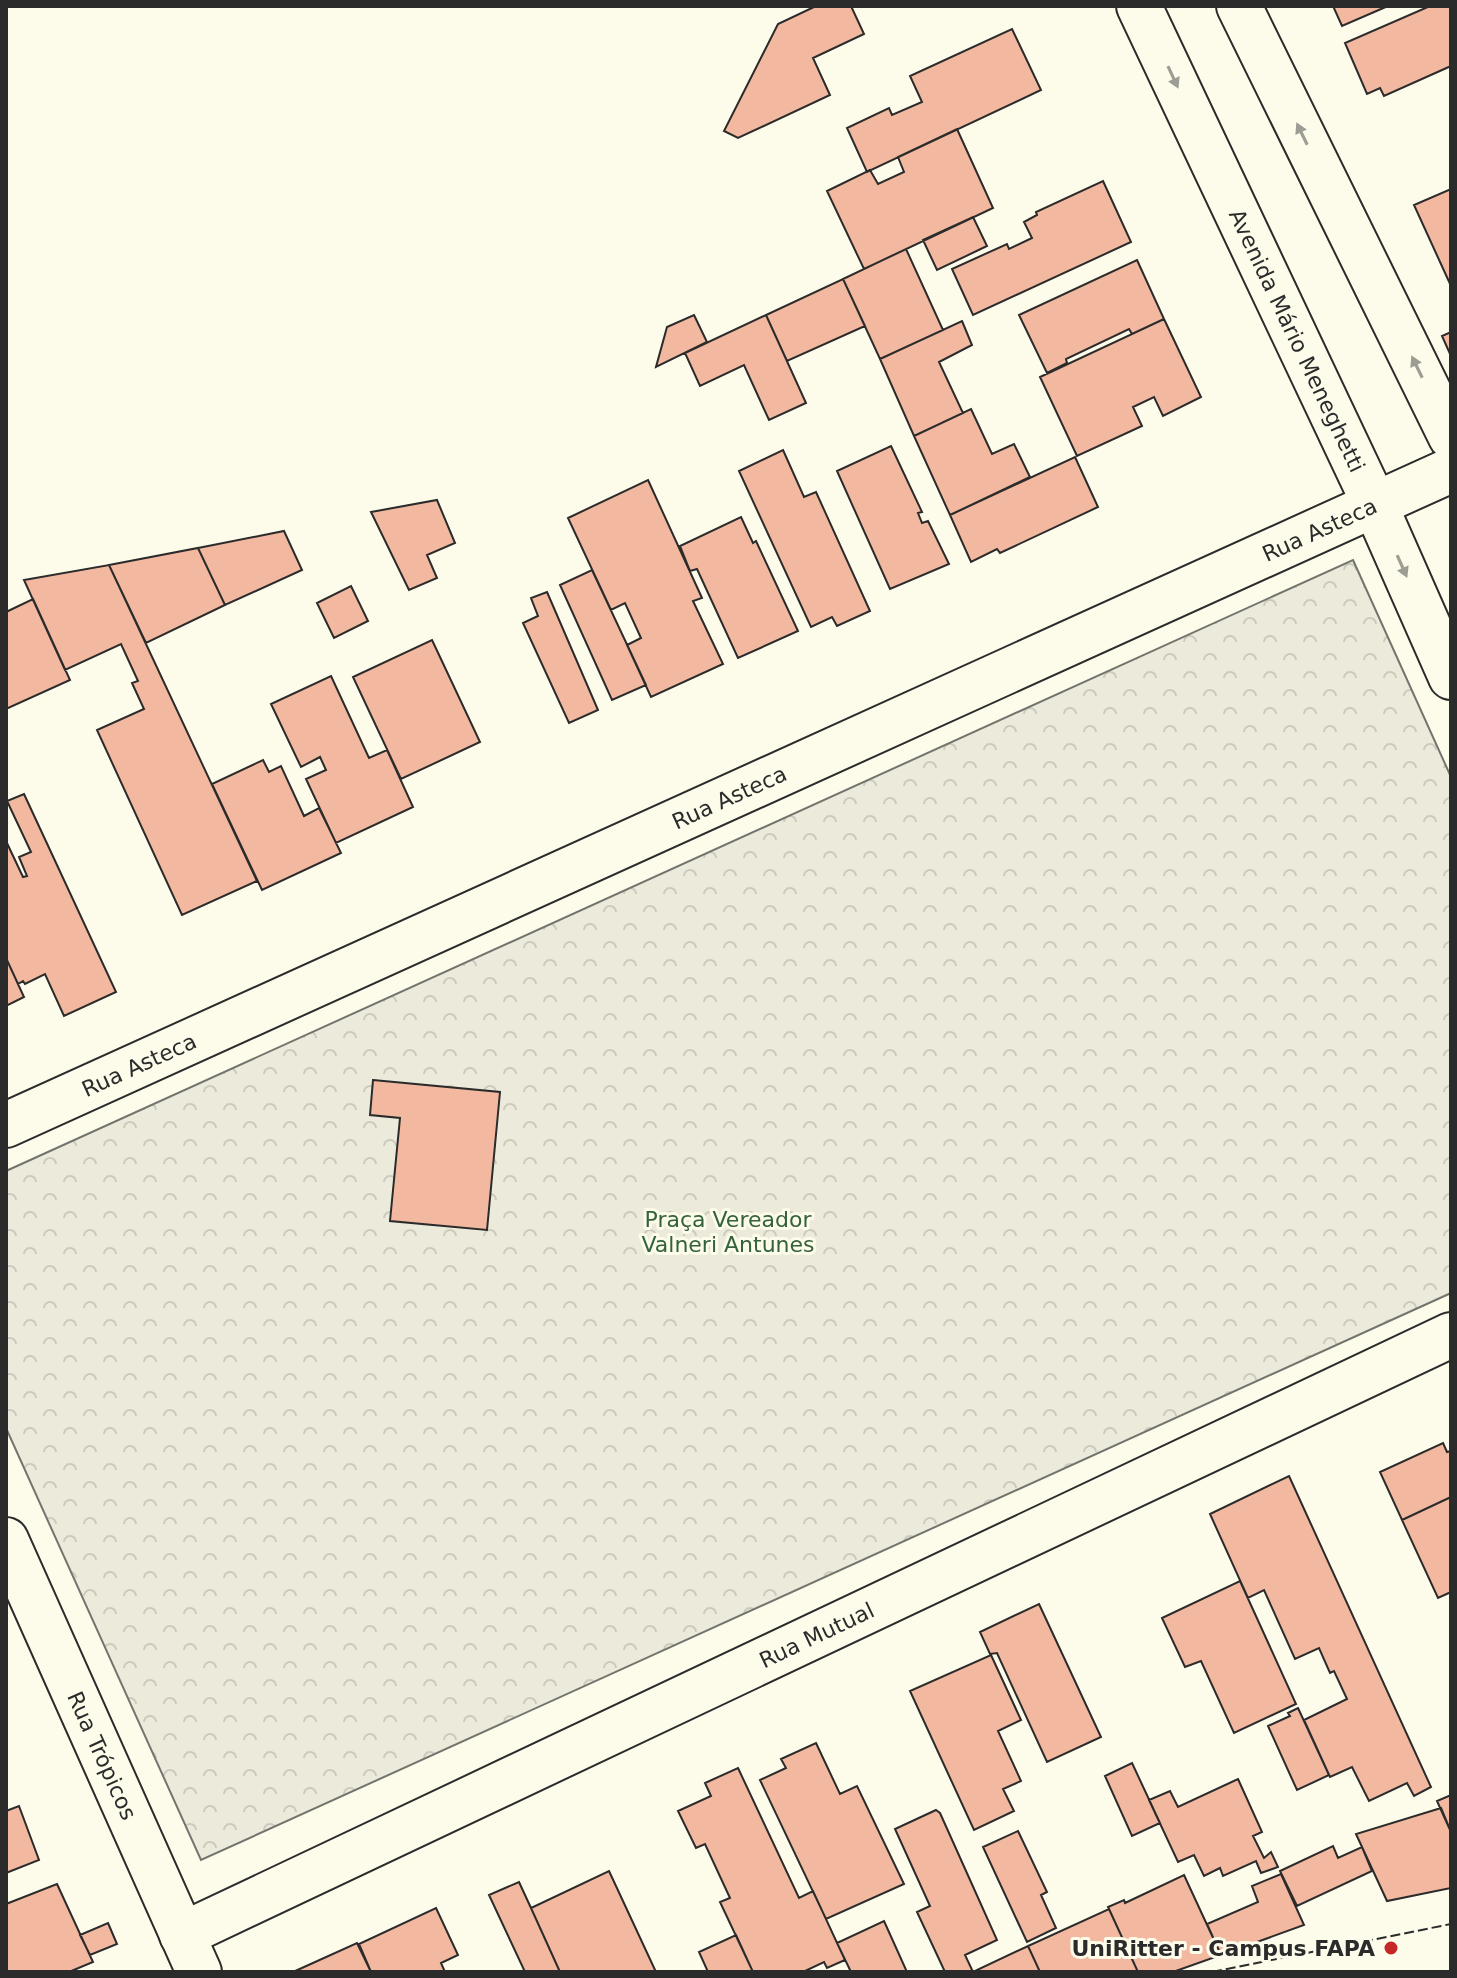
<svg xmlns="http://www.w3.org/2000/svg" width="1457" height="1978" font-family="'DejaVu Sans',sans-serif">
	<defs>
		<pattern id="forest-crowns" width="20" height="18" patternUnits="userSpaceOnUse" patternTransform="scale(2)"><rect width="20" height="18" fill="#ecebdb"/><path d="M2 6a3 3 0 1 1 6 0M12 15a3 3 0 1 1 6 0" fill="none" stroke="#cbcabc"/></pattern>
	</defs>
	<rect width="100%" height="100%" fill="#fdfbea"/>
	<!-- forest -->
	<path fill="url(#forest-crowns)" stroke="#74746e" stroke-width="2" d="M 1353,560 L 1451,777 L 1451,1293 L 201,1860 L 6,1428 L 6,1171 Z"/>
	<!-- building -->
	<path fill="#f2b8a0" stroke="#2b2b2b" stroke-width="2" d="M 816,6 L 851,6 L 864,34 L 813,58 L 830,95 L 738,138 L 724,131 L 778,24 Z
		M 1333,6 L 1388,6 L 1342,26 Z
		M 1430,6 L 1451,6 L 1451,66 L 1384,96 L 1380,88 L 1367,94 L 1345,43 Z
		M 1012,29 L 1041,90 L 867,172 L 847,128 L 889,108 L 892,115 L 922,102 L 910,76 Z
		M 957,129 L 993,208 L 864,269 L 827,191 L 870,170 L 878,184 L 904,172 L 898,157 Z
		M 1103,181 L 1131,242 L 973,315 L 952,269 L 1007,244 L 1009,249 L 1032,238 L 1024,222 L 1037,215 L 1036,212 Z
		M 1451,189 L 1451,286 L 1414,205 Z
		M 973,217 L 987,246 L 937,270 L 923,240 Z
		M 906,249 L 943,330 L 880,359 L 843,279 Z
		M 1137,260 L 1164,319 L 1132,334 L 1129,329 L 1066,359 L 1067,363 L 1047,373 L 1019,315 Z
		M 843,279 L 865,326 L 787,361 L 766,315 Z
		M 694,315 L 707,342 L 656,367 L 667,327 Z
		M 766,315 L 806,403 L 769,420 L 744,365 L 700,386 L 685,353 Z
		M 1164,319 L 1201,397 L 1163,416 L 1154,397 L 1133,407 L 1142,426 L 1077,456 L 1040,377 Z
		M 962,321 L 972,345 L 939,362 L 963,413 L 914,436 L 880,359 Z
		M 1451,332 L 1451,356 L 1442,336 Z
		M 971,409 L 992,454 L 1014,444 L 1030,477 L 950,515 L 914,436 Z
		M 891,446 L 922,512 L 918,513 L 922,523 L 928,521 L 949,564 L 890,589 L 837,471 Z
		M 783,450 L 804,497 L 816,492 L 870,611 L 837,626 L 832,617 L 811,627 L 739,471 Z
		M 1075,457 L 1098,507 L 1000,553 L 997,549 L 971,562 L 950,515 Z
		M 648,480 L 702,598 L 693,601 L 723,664 L 651,697 L 627,645 L 641,638 L 625,603 L 611,610 L 568,518 Z
		M 437,500 L 455,543 L 427,555 L 437,578 L 409,590 L 371,512 Z
		M 741,517 L 753,543 L 756,541 L 798,631 L 738,658 L 697,569 L 690,571 L 680,546 Z
		M 284,531 L 302,570 L 225,605 L 198,548 Z
		M 198,548 L 225,605 L 146,643 L 109,565 Z
		M 109,565 L 257,881 L 182,915 L 97,730 L 144,709 L 132,683 L 138,681 L 121,644 L 65,670 L 24,580 Z
		M 592,570 L 646,685 L 612,700 L 560,585 Z
		M 351,586 L 368,621 L 334,638 L 317,603 Z
		M 547,592 L 598,710 L 569,723 L 523,623 L 538,616 L 531,598 Z
		M 33,599 L 70,680 L 6,709 L 6,612 Z
		M 432,640 L 480,742 L 401,779 L 353,677 Z
		M 331,676 L 369,758 L 387,750 L 413,807 L 336,843 L 306,779 L 326,770 L 320,757 L 301,767 L 271,704 Z
		M 263,760 L 269,772 L 281,766 L 304,816 L 319,808 L 341,853 L 262,890 L 212,784 Z
		M 24,794 L 116,992 L 64,1016 L 45,974 L 25,984 L 23,981 L 18,984 L 6,958 L 6,841 L 23,877 L 27,876 L 19,857 L 31,852 L 7,801 Z
		M 6,958 L 24,997 L 6,1006 Z
		M 373,1080 L 500,1092 L 487,1230 L 390,1221 L 400,1118 L 370,1115 Z
		M 1443,1443 L 1447,1452 L 1451,1451 L 1451,1497 L 1402,1520 L 1380,1472 Z
		M 1289,1476 L 1431,1787 L 1414,1796 L 1407,1783 L 1369,1801 L 1352,1767 L 1330,1777 L 1304,1720 L 1347,1699 L 1334,1671 L 1330,1673 L 1319,1648 L 1295,1659 L 1264,1590 L 1248,1598 L 1210,1514 Z
		M 1451,1497 L 1451,1592 L 1438,1598 L 1402,1520 Z
		M 1240,1581 L 1296,1704 L 1234,1733 L 1201,1661 L 1185,1667 L 1162,1618 Z
		M 1039,1604 L 1101,1737 L 1047,1762 L 997,1653 L 990,1654 L 980,1632 Z
		M 991,1655 L 1021,1720 L 998,1731 L 1021,1781 L 1003,1789 L 1014,1811 L 974,1830 L 910,1691 Z
		M 1298,1708 L 1329,1775 L 1297,1790 L 1268,1726 L 1290,1716 L 1288,1713 Z
		M 816,1743 L 840,1794 L 857,1786 L 904,1884 L 826,1919 L 760,1780 L 786,1768 L 781,1759 Z
		M 1132,1763 L 1160,1823 L 1132,1836 L 1105,1776 Z
		M 738,1768 L 799,1898 L 813,1891 L 845,1960 L 827,1968 L 824,1962 L 803,1972 L 753,1972 L 720,1902 L 730,1898 L 705,1844 L 696,1848 L 678,1811 L 711,1796 L 705,1783 Z
		M 1238,1779 L 1262,1832 L 1253,1836 L 1264,1858 L 1271,1852 L 1278,1867 L 1261,1873 L 1256,1861 L 1223,1876 L 1220,1868 L 1204,1876 L 1194,1855 L 1178,1862 L 1149,1800 L 1170,1791 L 1178,1807 Z
		M 1451,1795 L 1451,1832 L 1437,1801 Z
		M 19,1806 L 39,1860 L 6,1873 L 6,1811 Z
		M 1441,1808 L 1451,1832 L 1451,1888 L 1387,1901 L 1356,1834 Z
		M 936,1810 L 940,1813 L 997,1940 L 965,1955 L 973,1972 L 1028,1946 L 1040,1972 L 945,1972 L 917,1912 L 930,1906 L 895,1829 Z
		M 1018,1831 L 1047,1892 L 1041,1895 L 1056,1928 L 1027,1942 L 983,1847 Z
		M 1333,1846 L 1338,1858 L 1362,1847 L 1372,1871 L 1297,1906 L 1280,1871 Z
		M 609,1871 L 656,1972 L 560,1972 L 531,1908 Z
		M 1281,1874 L 1304,1925 L 1221,1955 L 1207,1924 L 1258,1902 L 1252,1886 Z
		M 1184,1875 L 1221,1955 L 1173,1972 L 1138,1972 L 1108,1907 L 1124,1900 L 1125,1903 Z
		M 519,1882 L 531,1908 L 560,1972 L 525,1972 L 489,1895 Z
		M 57,1884 L 93,1962 L 69,1972 L 6,1972 L 6,1904 Z
		M 436,1908 L 458,1955 L 441,1963 L 445,1972 L 371,1972 L 359,1944 Z
		M 1109,1909 L 1138,1972 L 1040,1972 L 1028,1946 Z
		M 884,1921 L 907,1972 L 851,1972 L 837,1943 Z
		M 108,1923 L 117,1944 L 90,1955 L 80,1935 Z
		M 736,1935 L 753,1972 L 708,1972 L 699,1952 Z
		M 357,1943 L 371,1972 L 293,1972 Z"/>
	<g fill="none" stroke-linecap="round" stroke-linejoin="round">
		<!-- minor casing -->
		<g stroke="#2b2b2b" stroke-width="48">
			<g id="minor">
				<path id="s1" d="M 6,1125 L 1451,470"/>
				<path id="s2" d="M 6,1540 L 199,1972"/>
				<path id="s3" d="M 182,1935 L 1451,1335"/>
			</g>
		</g>
		<!-- tertiary casing -->
		<g stroke="#2b2b2b" stroke-width="48">
			<g id="tertiary">
				<path id="s4" d="M 1139,6 L 1375,505 L 1451,677"/>
				<path d="M 1239,6 L 1451,437"/>
			</g>
		</g>
		<!-- minor -->
		<use href="#minor" stroke="#fdfbea" stroke-width="44"/>
		<!-- tertiary -->
		<use href="#tertiary" stroke="#fdfbea" stroke-width="44"/>
		<!-- fence -->
		<path stroke="#2b2b2b" stroke-width="2" stroke-dasharray="10 4" stroke-linecap="butt" d="M 1212,1972 L 1451,1924"/>
	</g>
	<!-- one-way arrows -->
	<defs><path id="oneway-solid" d="M-6-.8H1V-3.2L6.5 0L1 3.2V.8H-6Z" transform="scale(2)"/></defs>
	<g fill="#9e9d94">
		<use href="#oneway-solid" transform="translate(1173 77) rotate(65)"/>
		<use href="#oneway-solid" transform="translate(1302 134) rotate(-116)"/>
		<use href="#oneway-solid" transform="translate(1417 367) rotate(-116)"/>
		<use href="#oneway-solid" transform="translate(1402 566) rotate(66)"/>
	</g>
	<!-- markers -->
	<circle fill="#c62828" stroke="#fdfbea" stroke-width="3" cx="1391" cy="1948" r="8"/>
	<g text-anchor="middle" stroke-width="6" stroke-linejoin="round" paint-order="stroke">
		<!-- street labels -->
		<g font-size="22" fill="#2b2b2b" stroke="#fdfbea">
			<text dy="8" stroke="none"><textPath href="#s4" startOffset="370">Avenida Mário Meneghetti</textPath></text>
			<text dy="8" stroke="none"><textPath href="#s1" startOffset="1442">Rua Asteca</textPath></text>
			<text dy="8" stroke="none"><textPath href="#s1" startOffset="794">Rua Asteca</textPath></text>
			<text dy="8" stroke="none"><textPath href="#s1" startOffset="146">Rua Asteca</textPath></text>
			<text dy="8" stroke="none"><textPath href="#s3" startOffset="702">Rua Mutual</textPath></text>
			<text dy="8" stroke="none"><textPath href="#s2" startOffset="236">Rua Trópicos</textPath></text>
		</g>
		<!-- park labels -->
		<g font-size="22" fill="#34623c" stroke="#fdfbea">
			<text x="728" y="1227">Praça Vereador<tspan x="728" dy="25">Valneri Antunes</tspan></text>
		</g>
		<!-- poi labels -->
		<g font-size="22" font-weight="bold" fill="#2b2b2b" stroke="#fdfbea" text-anchor="end">
			<text x="1375" y="1956">UniRitter - Campus FAPA</text>
		</g>
	</g>
	<!-- border -->
	<rect width="1457" height="1978" fill="none" stroke="#2b2b2b" stroke-width="16"/>
</svg>
